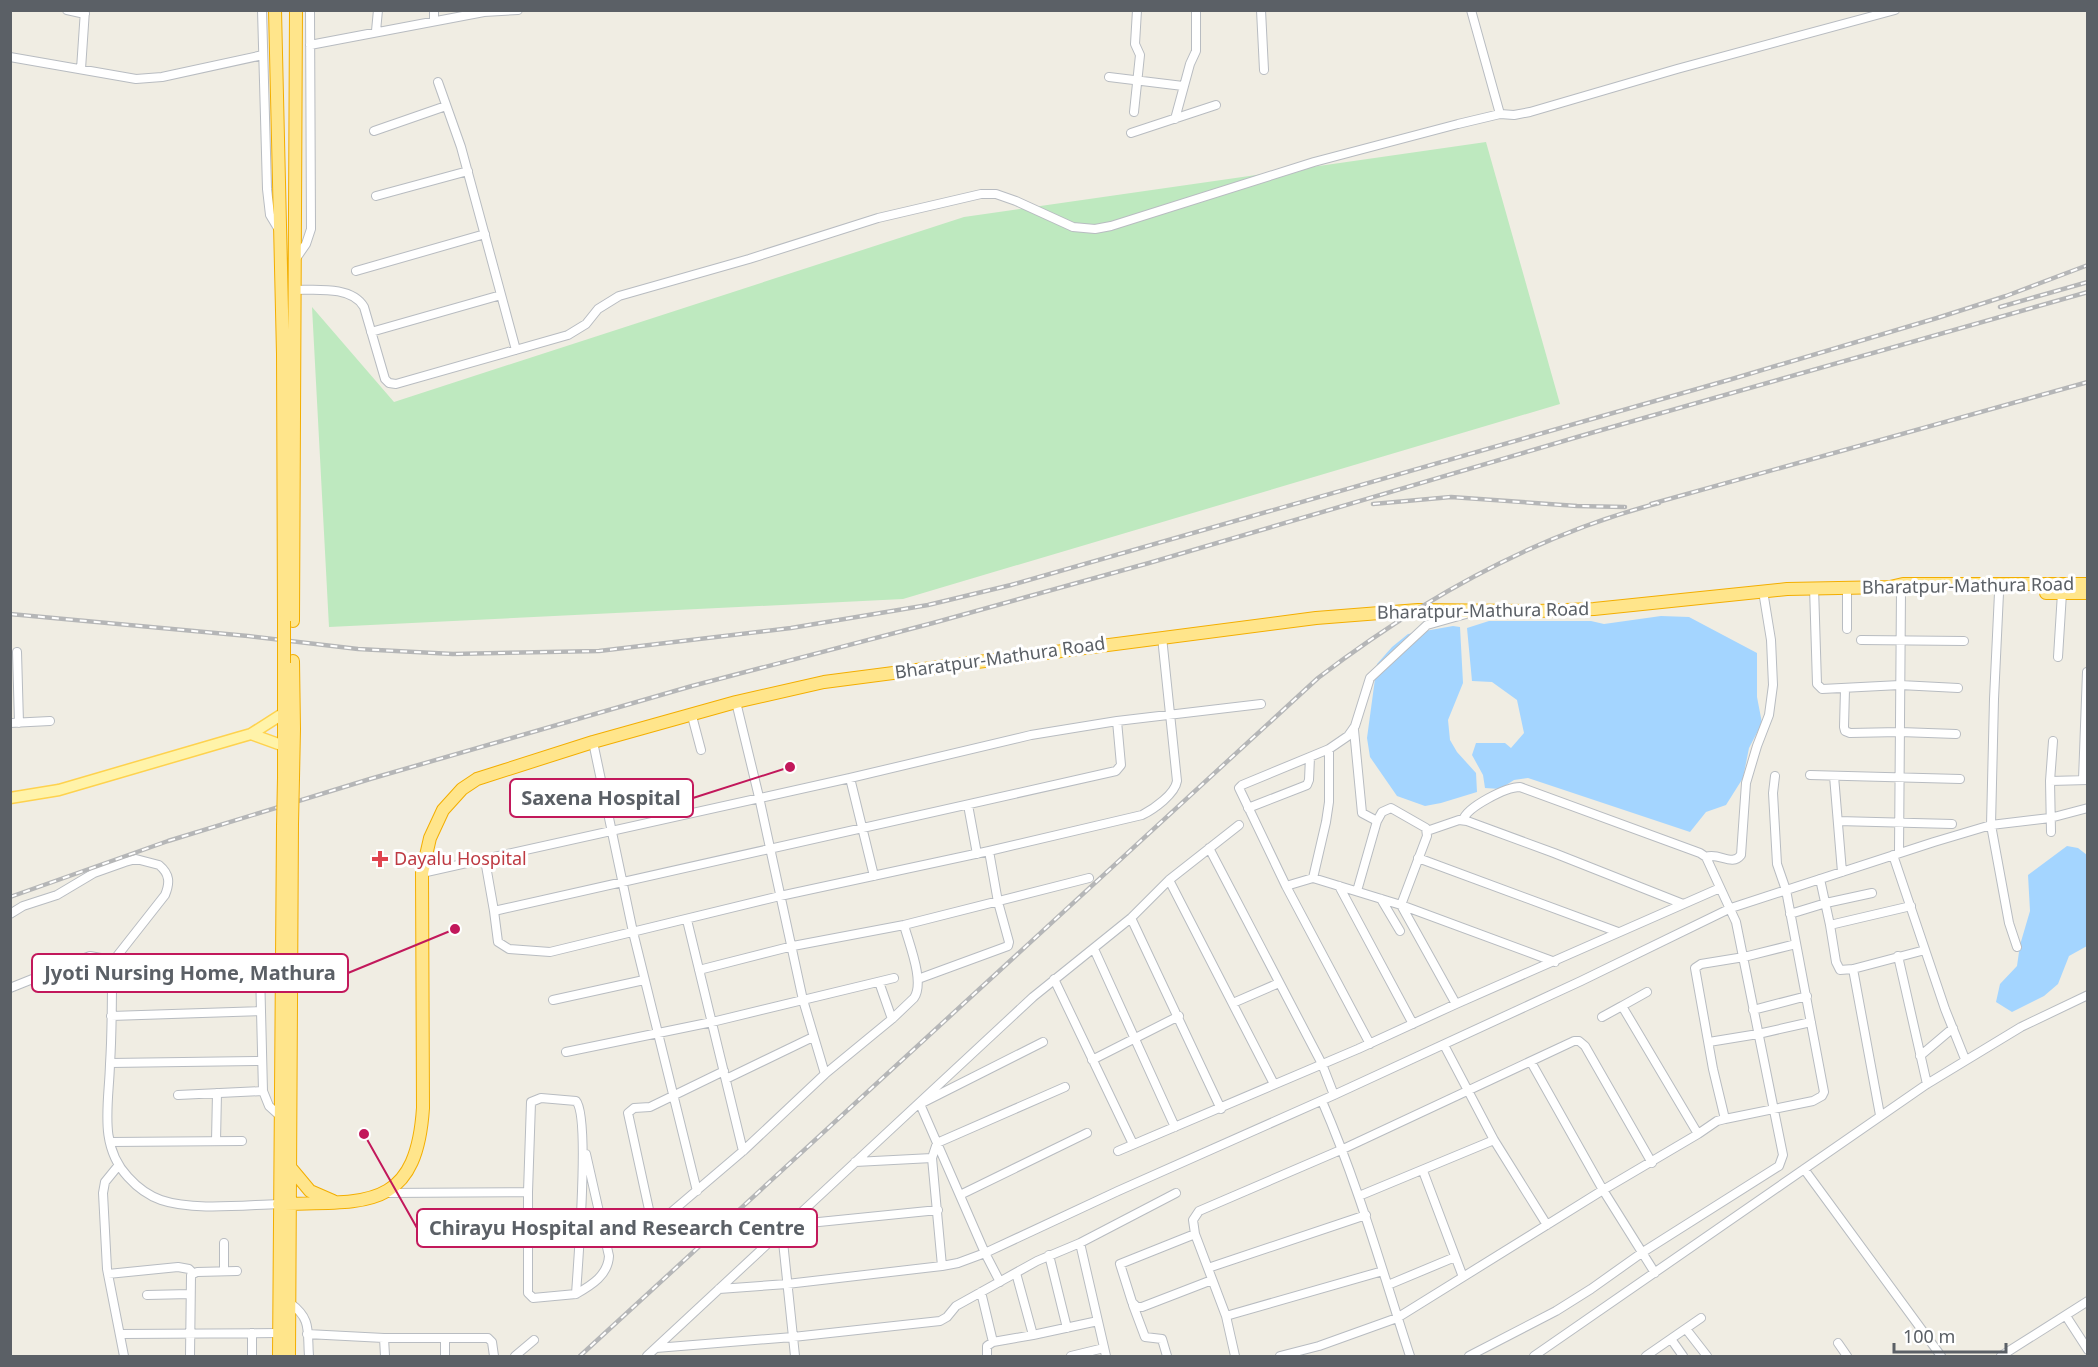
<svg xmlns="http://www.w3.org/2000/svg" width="2098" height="1367" font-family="'Noto Sans',sans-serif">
	<rect width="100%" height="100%" fill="#f0ede3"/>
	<!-- green -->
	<path fill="#bee9bf" d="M 1486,142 L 1560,404 L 903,599 L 329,627 L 312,307 L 394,402 L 964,217 Z"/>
	<!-- water -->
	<path fill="#a4d5ff" d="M 1661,616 L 1689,617 L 1757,653 L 1757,697 L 1762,723 L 1749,748 L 1743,778 L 1726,805 L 1706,812 L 1690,832 L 1528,778 L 1514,780 L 1500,789 L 1485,788 L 1483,775 L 1472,755 L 1476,743 L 1505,743 L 1511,748 L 1524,733 L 1517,700 L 1492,682 L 1472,681 L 1467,628 L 1489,621 L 1591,621 L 1604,624 Z
		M 1453,626 L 1460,627 L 1463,683 L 1448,720 L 1450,740 L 1457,752 L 1476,773 L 1477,792 L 1441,803 L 1425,806 L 1397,796 L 1370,757 L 1367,738 L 1377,664 L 1392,647 L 1408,634 Z
		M 2067,846 L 2078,848 L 2087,855 L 2087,946 L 2069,956 L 2058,984 L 2044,996 L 2012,1012 L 1996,1002 L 2000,984 L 2017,966 L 2020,945 L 2030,911 L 2028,875 Z"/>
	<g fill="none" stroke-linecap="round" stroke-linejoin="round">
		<!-- minor casing -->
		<g stroke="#b8bcc1" stroke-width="10">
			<path id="minor" d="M 67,10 L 85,14
				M 262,10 L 267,189 L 270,215 L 279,230
				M 434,10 L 434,20
				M 1261,10 L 1264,70
				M 1471,10 L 1500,114
				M 376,31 L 378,10
				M 310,45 L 484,12 L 518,10
				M 10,57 L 136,79 L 162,77 L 263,55
				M 81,69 L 85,10
				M 1109,77 L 1183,86
				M 438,82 L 461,147 L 516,350
				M 1134,112 L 1140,55 L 1135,44 L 1137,10
				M 1175,119 L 1190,64 L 1196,51 L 1196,10
				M 374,131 L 446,106
				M 1131,133 L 1216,105
				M 376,196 L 468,171
				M 295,260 L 306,244 L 311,229 L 310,10
				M 356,271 L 485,234
				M 295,290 C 317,290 352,286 364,307 L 385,379 L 389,383 L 396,384 L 568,335 L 586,324 L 598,309 L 619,296 L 749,259 L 878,218 L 981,194 L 996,194 L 1016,201 L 1073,227 L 1095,229 L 1111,226 L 1314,162 L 1458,124 L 1500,114 L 1514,115 L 1530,112 L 1677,69 L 1895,10
				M 371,332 L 501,295
				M 1814,587 L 1817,684 L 1822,689 L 1900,685 L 1958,688
				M 1999,593 L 1994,699 L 1991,825 L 2009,923 L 2017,947
				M 1847,629 L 1847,587
				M 1861,640 L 1964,641
				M 17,652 L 19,723
				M 2058,657 L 2062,593
				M 1845,689 L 1844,727 L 1845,731 L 1850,733 L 1900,732 L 1956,734
				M 736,702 L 759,797 L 803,1000 L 825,1074
				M 692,716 L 701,750
				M 10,723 L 50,721
				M 1354,730 L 1362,813 L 1377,821
				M 593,742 L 633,932 L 697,1191
				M 1810,775 L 1960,779
				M 1775,776 L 1773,793 L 1777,864 L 1786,890 L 1824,1092 L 1822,1096 L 1813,1101 L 1725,1119 L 1713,1069 L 1695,968 L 1701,964 L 1744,957 L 1796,944
				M 1834,776 L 1842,872
				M 850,778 L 874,876
				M 2083,780 L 2087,672
				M 2050,781 L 2088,780
				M 968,805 L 977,854
				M 1248,808 L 1307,785 L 1309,780 L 1310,757
				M 1463,820 C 1467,807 1506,787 1520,787 L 1700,853 L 1706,857 L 1736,922 L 1783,1155 L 1779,1166 L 1643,1252 L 1591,1289 L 1556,1311 L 1469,1356
				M 1838,821 L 1952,824
				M 1427,831 L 1459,820 L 1467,821 L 1554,853 L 1683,904
				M 2051,832 L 2050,781 L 2053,741
				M 1209,848 L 1322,1064 L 1334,1095
				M 1899,853 L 1901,591
				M 1893,855 L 1945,1009 L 1965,1059
				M 1706,857 C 1719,852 1732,867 1741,855 L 1746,783 L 1757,746 L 1769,715 L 1773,685 L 1771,640 L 1763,591
				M 1418,858 L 1618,932
				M 485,860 L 494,911 L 1116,771 L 1121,765 L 1117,721
				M 422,873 L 850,778 L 1031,735 L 1117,721 L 1261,704
				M 1313,878 L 1326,822 L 1329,802 L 1329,749
				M 1820,879 L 1830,925 L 1836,962 L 1840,970 L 1853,969 L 1925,950
				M 1169,880 L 1274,1084
				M 1286,886 L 1313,878 L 1401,905 L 1555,962
				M 1339,886 L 1413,1024
				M 1357,891 L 1377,821 L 1382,812 L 1391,808 L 1426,828 L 1427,836 L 1401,905 L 1456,1004
				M 1381,899 L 1400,931
				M 494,911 L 498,942 L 509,949 L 550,952 L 780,896 L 989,851 L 1142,815 C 1154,809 1175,794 1177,781 L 1162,637
				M 10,914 L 23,906 L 57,895 L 94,873 L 125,862 L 136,859 L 159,865 C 170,874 170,883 165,895 L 110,965
				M 1790,914 L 1826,903 L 1872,893
				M 1131,918 L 1221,1109
				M 687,920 L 743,1151
				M 1830,925 L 1911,906
				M 1094,949 L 1175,1127
				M 1898,956 L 1927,1084
				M 110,965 L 255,964 L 260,971 L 263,1091 L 269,1106 L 280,1116
				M 1853,969 L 1880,1115
				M 699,970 L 793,946 L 904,925 L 1089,878
				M 918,979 L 1008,946 L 1009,942 L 998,902 L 989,851
				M 1054,979 L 1133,1144
				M 879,982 L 892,1019
				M 10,988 L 90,956 L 106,959 L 112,972 C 112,1003 112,1033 110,1064 C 109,1104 98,1145 128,1177 C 137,1187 147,1195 161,1200 C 193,1211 244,1205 279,1204
				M 1647,992 L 1622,1006 L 1698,1134 L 1717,1121 L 1725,1119
				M 553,1000 L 644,980
				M 1233,1003 L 1279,983
				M 1753,1010 L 1807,996
				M 111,1016 L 261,1011
				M 1602,1017 L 1622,1006
				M 1709,1042 L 1758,1034 L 1811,1022
				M 1370,1044 L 1286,886 L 1239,788 L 1242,785 L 1329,749 L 1348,736 L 1355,726 L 1370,678 L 1427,625 L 1466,614
				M 1444,1045 L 1494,1140 L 1547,1225
				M 566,1052 L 712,1022 L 894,978
				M 1920,1056 L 1953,1028
				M 1092,1060 L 1179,1016
				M 1531,1062 L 1603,1190 L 1655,1273
				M 110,1063 L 262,1061
				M 726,1079 L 813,1037
				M 1065,1087 L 937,1143 L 932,1158 L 942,1266 L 958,1263 L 985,1253 L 1118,1191 L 1334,1095 L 1581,981 L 1731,908 L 1934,842 L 1991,825 L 2050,818 L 2088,808
				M 178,1095 L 263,1091
				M 1322,1101 C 1358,1184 1382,1270 1410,1356
				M 216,1141 L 217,1093
				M 110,1142 L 242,1141
				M 1118,1151 L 1358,1049 L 1456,1004 L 1720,888
				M 855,1162 L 932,1158
				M 118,1166 L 105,1182 L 103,1193 L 107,1269 L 124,1356
				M 1804,1169 L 1941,1356
				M 1423,1171 L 1463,1277
				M 385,1193 L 528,1192 L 528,1293 L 533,1298 L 576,1294 C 578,1264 590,1116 576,1101 L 541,1098 L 531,1102 L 528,1192
				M 960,1195 L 1087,1133
				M 1359,1196 L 1494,1140
				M 789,1225 L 938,1210
				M 653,1228 L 628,1113 L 634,1108 L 650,1107 L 724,1071
				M 782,1232 L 795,1356
				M 1195,1234 L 1120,1264 L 1132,1302 L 1137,1307 L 1142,1307 L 1212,1280
				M 635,1243 L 743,1151 L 825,1074 L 892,1019 L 914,998 C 925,982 909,944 904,925
				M 1080,1243 L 1106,1356
				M 1049,1255 L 1067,1328
				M 1208,1268 L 1366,1215
				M 224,1271 L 224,1243
				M 1016,1273 L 1033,1335
				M 108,1274 L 178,1267 L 189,1269 L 193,1273
				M 1000,1282 L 985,1253 L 920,1104 L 1043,1042
				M 1388,1285 L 1455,1257
				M 719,1289 L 787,1284 L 942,1266
				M 981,1292 L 993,1342
				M 576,1294 C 592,1285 608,1275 609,1256 L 586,1154
				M 147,1295 L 190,1294
				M 290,1303 C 312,1319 307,1331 309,1356
				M 1133,1305 L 1145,1337 L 1162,1339 L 1167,1356
				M 1226,1316 L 1383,1271
				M 2066,1316 L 2088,1350
				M 1686,1329 L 1707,1356
				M 120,1334 L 279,1333
				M 307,1334 L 384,1338 L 488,1338 L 492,1342 L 494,1356
				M 384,1338 L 385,1356
				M 445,1338 L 445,1356
				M 1671,1339 L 1683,1356
				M 1838,1343 L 1847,1356
				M 656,1348 L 793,1337 L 940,1321 L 947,1317 L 956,1306 L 1037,1261 L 1080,1243 L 1176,1193
				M 190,1356 L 191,1275 L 197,1272 L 237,1271
				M 252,1356 L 252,1333
				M 515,1356 L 534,1340
				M 647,1356 L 1033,997 L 1131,918 L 1169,880 L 1239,825
				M 987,1356 L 987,1346 L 993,1342 L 1033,1335 L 1098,1321
				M 1071,1356 L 1104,1348
				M 1235,1356 L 1226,1316 L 1195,1234 L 1193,1220 L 1199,1211 L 1343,1149 L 1574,1041 L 1579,1041 L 1585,1046 L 1652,1163
				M 1280,1356 L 1319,1346 L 1397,1318 L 1603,1190 L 1698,1134
				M 1534,1356 L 1927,1084 L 2021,1027 L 2088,995
				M 1646,1356 L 1701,1318
				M 2001,1356 L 2088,1301"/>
		</g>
		<!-- major casing -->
		<g stroke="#fed24e" stroke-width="13">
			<path id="major" d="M 251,734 L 284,746
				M 10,798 L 59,790 L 237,738 L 251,734 L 284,713"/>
		</g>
		<!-- highway casing -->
		<g stroke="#f3ae00" stroke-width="14">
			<path id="highway" d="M 275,10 L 283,354 L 284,621
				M 2046,593 L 2088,593
				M 293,621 L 296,10
				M 293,661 L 294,729 L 293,778
				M 284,778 L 284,663
				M 290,1167 L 310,1191 L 333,1201
				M 279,1204 C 362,1201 416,1214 423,1108 L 422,873 L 430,838 L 443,810 L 462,789 L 477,779 L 593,742 L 736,702 L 824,682 L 1316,618 L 1418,610 L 1537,611 L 1594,609 L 1787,589 L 1890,587 L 1903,584 L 2088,584
				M 279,1356 L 283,826
				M 289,1356 L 292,824"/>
		</g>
		<!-- minor -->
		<use href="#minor" stroke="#fff" stroke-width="8"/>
		<!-- major -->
		<use href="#major" stroke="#fff3a9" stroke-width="10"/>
		<!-- highway -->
		<use href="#highway" stroke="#ffe58b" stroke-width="12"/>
		<!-- rail casing -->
		<g stroke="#b5b6b7" stroke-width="4.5">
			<path id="rail" d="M 2000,307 L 2088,282
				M 1373,504 L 1451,497 L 1577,506 L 1625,507
				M 1651,504 L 2088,382
				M 10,614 L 248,636 L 358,649 L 453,654 L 599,651 L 791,628 L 928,605 L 1011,585 L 1732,379 L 1937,318 L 2006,296 L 2088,265
				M 10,897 L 168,841 L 370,779 L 692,686 L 933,623 L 1149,563 L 1591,433 L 2088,292
				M 580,1356 L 1318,678 C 1420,600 1535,535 1659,503"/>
		</g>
		<!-- rail -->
		<use href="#rail" stroke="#fff" stroke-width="2" stroke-dasharray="7" stroke-linecap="butt"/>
		<!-- highway-bridge casing -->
		<g stroke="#f3ae00" stroke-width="14" stroke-linecap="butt">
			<path id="highway-bridge" d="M 284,663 L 284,621
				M 292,824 L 293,778
				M 283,826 L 284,778"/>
		</g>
		<!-- highway-bridge -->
		<use href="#highway-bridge" stroke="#ffe58b" stroke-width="12"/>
	</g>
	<!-- markers -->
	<path fill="#e0444e" stroke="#fff" stroke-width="2" d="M377 850h6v6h6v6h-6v6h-6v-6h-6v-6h6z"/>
	<g text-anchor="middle" stroke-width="6" stroke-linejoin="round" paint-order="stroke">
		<!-- street labels -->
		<g font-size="18" fill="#5b6066" stroke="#fff">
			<text transform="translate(1968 586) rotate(-1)" y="6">Bharatpur-Mathura Road</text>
			<text transform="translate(1483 611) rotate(-1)" y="6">Bharatpur-Mathura Road</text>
			<text transform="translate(1000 658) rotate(-8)" y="6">Bharatpur-Mathura Road</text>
		</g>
		<!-- health labels -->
		<g font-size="18" fill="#be3a42" stroke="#fff" text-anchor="start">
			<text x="394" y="865">Dayalu Hospital</text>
		</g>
	</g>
	<!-- callouts -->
	<path fill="none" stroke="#c2185b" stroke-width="2" d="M790 767L693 798M455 929L348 973M364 1134L417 1228"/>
	<g fill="#c2185b" stroke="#fff" stroke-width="2">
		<circle cx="790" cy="767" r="6"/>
		<circle cx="455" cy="929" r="6"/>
		<circle cx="364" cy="1134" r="6"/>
	</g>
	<g fill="#fff" stroke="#c2185b" stroke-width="2">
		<rect x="510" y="779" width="183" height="38" rx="6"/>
		<rect x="32" y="954" width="316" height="38" rx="6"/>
		<rect x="417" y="1209" width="400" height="38" rx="6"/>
	</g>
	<g font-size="20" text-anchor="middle" font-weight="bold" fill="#5b6066">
		<text x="601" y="805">Saxena Hospital</text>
		<text x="190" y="980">Jyoti Nursing Home, Mathura</text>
		<text x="617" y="1235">Chirayu Hospital and Research Centre</text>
	</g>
	<!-- border -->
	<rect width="2098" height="1367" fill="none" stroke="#5b6066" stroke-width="24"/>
	<!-- scale -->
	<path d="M1894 1343v9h112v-9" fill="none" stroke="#5b6066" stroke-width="3"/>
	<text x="1903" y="1343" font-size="18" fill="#5b6066" stroke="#ffffff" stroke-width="4.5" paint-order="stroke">100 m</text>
</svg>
